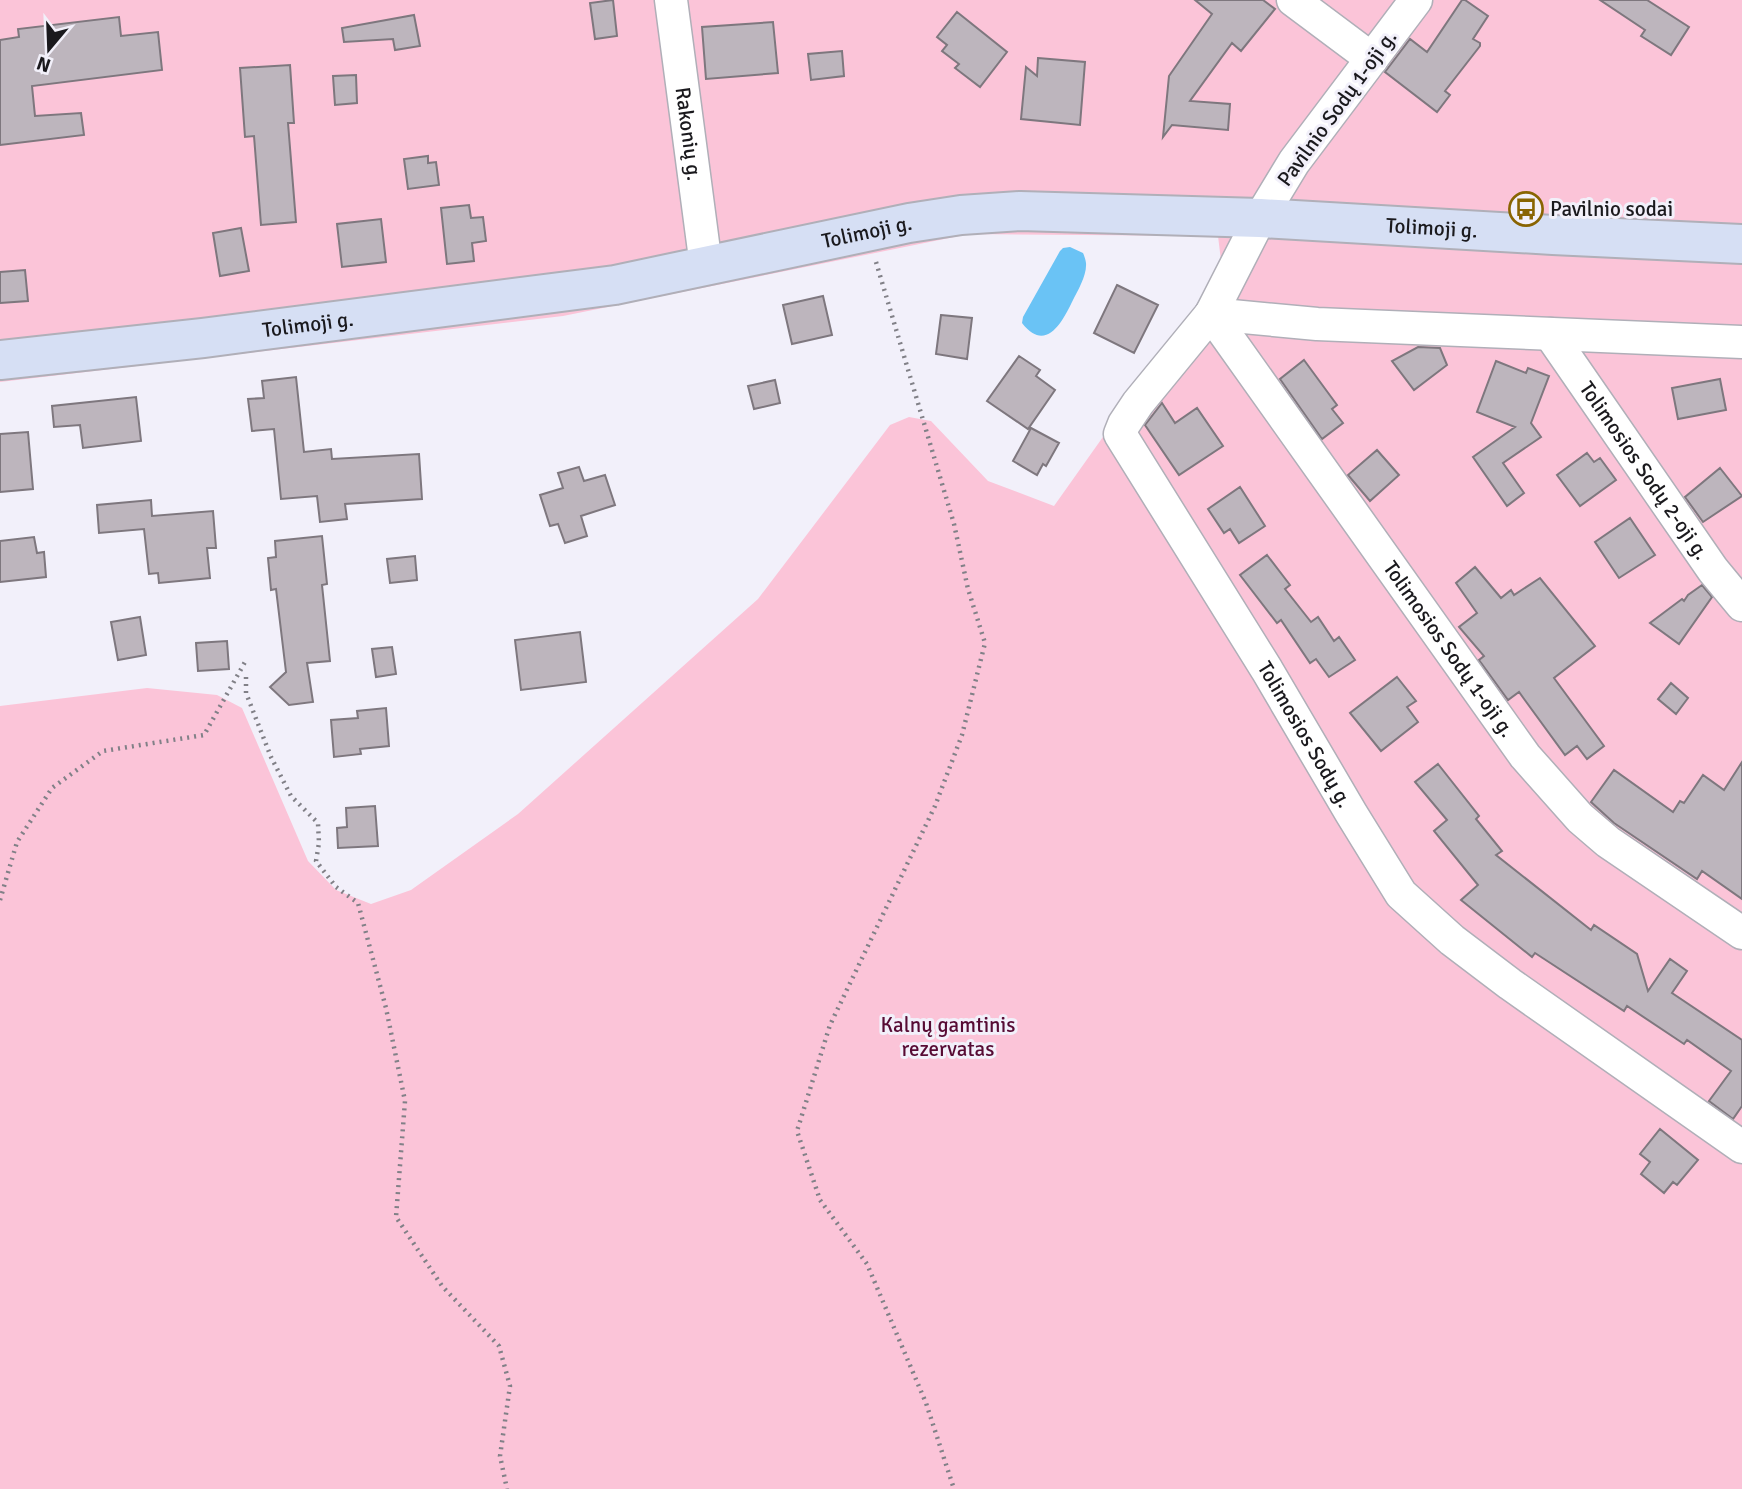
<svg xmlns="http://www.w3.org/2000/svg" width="1742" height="1489" font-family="Signika,sans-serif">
	<rect width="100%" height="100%" fill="#f2f0fa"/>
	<!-- green -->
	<path fill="#fbc4d8" d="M 0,0 L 1742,0 L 1742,1489 L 0,1489 L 0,706 L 147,688 L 217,695 L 242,708 L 308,861 L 336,890 L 371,904 L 411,890 L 518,814 L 758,599 L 890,425 L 909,417 L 931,421 L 988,481 L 1054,506 L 1222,269 L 1218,236 L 969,234 L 563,316 L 0,382 Z"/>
	<!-- water -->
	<path fill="#6ac3f5" d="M 1070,247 L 1083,253 C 1084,255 1086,261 1086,263 C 1087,275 1078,290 1073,300 C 1063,321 1046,354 1022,323 L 1023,317 L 1060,251 L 1063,248 Z"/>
	<!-- building -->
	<path fill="#bdb5bd" stroke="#7e777e" stroke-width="2" d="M 613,0 L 617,36 L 595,39 L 590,3 Z
		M 1195,0 L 1263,0 L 1275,9 L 1241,51 L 1232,43 L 1190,101 L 1230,104 L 1228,130 L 1172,125 L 1163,137 L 1169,76 L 1212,14 Z
		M 1462,0 L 1465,0 L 1488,16 L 1473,39 L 1480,43 L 1480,46 L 1445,91 L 1450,95 L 1437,112 L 1385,72 L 1410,39 L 1427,52 Z
		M 1600,0 L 1647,0 L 1689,27 L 1671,55 L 1641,36 L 1645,30 Z
		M 957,12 L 1007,52 L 980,87 L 955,68 L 959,64 L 942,51 L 947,45 L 937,37 Z
		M 414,15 L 420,46 L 395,50 L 393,39 L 344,42 L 342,28 Z
		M 119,17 L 121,36 L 158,32 L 162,70 L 32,86 L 35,116 L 81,113 L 84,135 L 0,145 L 0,40 L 19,37 L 18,29 Z
		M 773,22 L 778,73 L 706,79 L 702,27 Z
		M 842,51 L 844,76 L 811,80 L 808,54 Z
		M 1038,58 L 1085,62 L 1080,125 L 1021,119 L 1026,67 L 1037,76 Z
		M 290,65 L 294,123 L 288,123 L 296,222 L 261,225 L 254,136 L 245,137 L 240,68 Z
		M 356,75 L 357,103 L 335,105 L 333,76 Z
		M 428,156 L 428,163 L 436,162 L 439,185 L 408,189 L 404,159 Z
		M 469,205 L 471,218 L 483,217 L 486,241 L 472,243 L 474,261 L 447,264 L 441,208 Z
		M 381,219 L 386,262 L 342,267 L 337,224 Z
		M 241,228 L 249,271 L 220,276 L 213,233 Z
		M 25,270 L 28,301 L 0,303 L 0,272 Z
		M 1117,285 L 1158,305 L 1134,353 L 1094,333 Z
		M 823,296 L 832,335 L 792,344 L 783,305 Z
		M 941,315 L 972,318 L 967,359 L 936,354 Z
		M 1418,347 L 1440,348 L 1447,365 L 1414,390 L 1392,361 Z
		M 1019,356 L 1040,370 L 1036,376 L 1055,390 L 1028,429 L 987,401 Z
		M 1304,360 L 1337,405 L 1332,409 L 1343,423 L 1322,439 L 1280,379 Z
		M 1496,361 L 1526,373 L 1528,368 L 1549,376 L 1531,423 L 1541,437 L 1503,463 L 1524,493 L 1507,506 L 1473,457 L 1515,427 L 1477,412 Z
		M 296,377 L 304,452 L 331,449 L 332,459 L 419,454 L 422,499 L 345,504 L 347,519 L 320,522 L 317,496 L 281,499 L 274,429 L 252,431 L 248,399 L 264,398 L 262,381 Z
		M 1720,379 L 1726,410 L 1678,419 L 1672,388 Z
		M 775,380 L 780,403 L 754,409 L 748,386 Z
		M 136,397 L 141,441 L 83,448 L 80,425 L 54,427 L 52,406 Z
		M 1162,403 L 1175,423 L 1197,408 L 1223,446 L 1179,475 L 1145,425 Z
		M 1031,428 L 1059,443 L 1046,466 L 1043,464 L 1037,475 L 1013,461 Z
		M 28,432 L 33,489 L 0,492 L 0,434 Z
		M 1377,450 L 1399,475 L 1370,501 L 1348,475 Z
		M 1587,453 L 1594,462 L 1600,458 L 1616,480 L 1580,506 L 1557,475 Z
		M 579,467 L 584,481 L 605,475 L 615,505 L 581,516 L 587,536 L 565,543 L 558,524 L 550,526 L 540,495 L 563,488 L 558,473 Z
		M 1720,468 L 1742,496 L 1703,522 L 1685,497 Z
		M 1240,487 L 1265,526 L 1239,543 L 1230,529 L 1224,533 L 1208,509 Z
		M 151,500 L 152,516 L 213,511 L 216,548 L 207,548 L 210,578 L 159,583 L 158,573 L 149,574 L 144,529 L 99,533 L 97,505 Z
		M 1630,518 L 1655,555 L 1619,578 L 1595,542 Z
		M 322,536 L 327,584 L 322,585 L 330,661 L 307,663 L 313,702 L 289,705 L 270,687 L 286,672 L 276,589 L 271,590 L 268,558 L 276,557 L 275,541 Z
		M 34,537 L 37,553 L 44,552 L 46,577 L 0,582 L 0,541 Z
		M 1267,555 L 1290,585 L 1285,589 L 1311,622 L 1318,617 L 1334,641 L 1339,637 L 1355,660 L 1329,677 L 1316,659 L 1310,663 L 1281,620 L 1277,623 L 1240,575 Z
		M 415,556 L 417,580 L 390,583 L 387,559 Z
		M 1475,567 L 1501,598 L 1511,590 L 1514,595 L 1540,578 L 1595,646 L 1554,678 L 1604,746 L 1587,759 L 1577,746 L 1565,755 L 1519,692 L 1508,700 L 1479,660 L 1484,656 L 1459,627 L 1477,613 L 1456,583 Z
		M 1702,585 L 1712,597 L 1679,644 L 1650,623 L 1682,599 L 1684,601 L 1688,595 Z
		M 140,617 L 146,655 L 118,660 L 111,622 Z
		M 580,632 L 586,682 L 521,690 L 515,640 Z
		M 227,641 L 229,669 L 198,671 L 196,643 Z
		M 392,647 L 396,674 L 376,677 L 372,649 Z
		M 1397,677 L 1416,701 L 1407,707 L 1418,722 L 1381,751 L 1350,713 Z
		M 1671,683 L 1688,698 L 1676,714 L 1658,699 Z
		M 386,708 L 389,746 L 360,749 L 361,754 L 334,757 L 331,720 L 358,718 L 357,711 Z
		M 1742,762 L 1742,899 L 1702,871 L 1697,879 L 1614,823 L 1591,802 L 1614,770 L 1673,812 L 1680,801 L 1684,803 L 1703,775 L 1724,790 Z
		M 1438,764 L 1479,816 L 1476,819 L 1502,851 L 1496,855 L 1591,930 L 1594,925 L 1637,954 L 1648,991 L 1670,959 L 1687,971 L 1672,993 L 1742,1040 L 1742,1106 L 1733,1119 L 1709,1101 L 1731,1071 L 1687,1040 L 1684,1044 L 1627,1006 L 1624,1011 L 1535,953 L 1532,957 L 1461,900 L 1478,885 L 1434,831 L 1447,820 L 1415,782 Z
		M 375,806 L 378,846 L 338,848 L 337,828 L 347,827 L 346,808 Z
		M 1660,1129 L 1698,1160 L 1677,1185 L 1673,1182 L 1664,1193 L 1641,1174 L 1650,1162 L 1640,1154 Z"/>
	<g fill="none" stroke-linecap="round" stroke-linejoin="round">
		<!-- street casing -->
		<g stroke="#b0afb8" stroke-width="35">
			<g id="street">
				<path id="s1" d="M 671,0 L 706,266"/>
				<path d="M 1293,0 L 1372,59"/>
				<path id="s2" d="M 1416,0 L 1294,162 L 1260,218 L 1211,314 L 1138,403 L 1124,424 L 1120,434 L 1267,670 L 1351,813 L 1401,894 L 1452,940 L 1510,984 L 1742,1147"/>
				<path id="s3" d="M 1211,314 L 1525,756 L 1580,818 L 1608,842 L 1742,933"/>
				<path d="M 1211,314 L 1317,324 L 1742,342"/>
				<path id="s4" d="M 1550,334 L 1713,570 L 1742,605"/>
			</g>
		</g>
		<!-- secondary casing -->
		<g stroke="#b0afb8" stroke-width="42">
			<g id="secondary">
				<path id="s5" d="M 0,360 L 203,338 L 615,285 L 909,223 L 961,215 L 1020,211 L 1260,218 L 1553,235 L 1742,244"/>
			</g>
		</g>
		<!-- path -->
		<path stroke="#818087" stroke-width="4.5" stroke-dasharray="2 5" stroke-linecap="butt" d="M 876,262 L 954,524 L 968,589 L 985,643 L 962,735 L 935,806 L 830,1025 L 797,1131 L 820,1200 L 867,1264 L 926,1403 L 954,1489
			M 246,677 L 246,693 L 271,757 L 291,796 L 318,823 L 319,843 L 316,861 L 336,887 L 358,903 L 386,1008 L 405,1101 L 396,1217 L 442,1286 L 499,1346 L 510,1386 L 500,1456 L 507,1489
			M 0,900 L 17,842 L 52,788 L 103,751 L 204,735 L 245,662"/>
		<!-- street -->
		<use href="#street" stroke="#fff" stroke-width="32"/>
		<!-- secondary -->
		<use href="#secondary" stroke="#d6dff4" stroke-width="38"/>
	</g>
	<!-- icons -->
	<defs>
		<g id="bus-ring" transform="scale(1.75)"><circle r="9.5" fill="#f2f0fa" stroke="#896402" stroke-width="1.5"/><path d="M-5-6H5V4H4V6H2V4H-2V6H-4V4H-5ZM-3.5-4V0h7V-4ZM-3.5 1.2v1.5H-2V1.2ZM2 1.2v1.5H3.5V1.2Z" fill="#896402"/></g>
	</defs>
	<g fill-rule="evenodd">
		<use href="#bus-ring" x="1526" y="209"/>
	</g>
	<g text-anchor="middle" stroke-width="6" stroke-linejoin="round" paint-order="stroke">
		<!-- street labels -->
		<g font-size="21" fill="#1a191d" stroke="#f2f0fa">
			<text transform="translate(1337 108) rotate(-54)" y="7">Pavilnio Sodų 1-oji g.</text>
			<text dy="7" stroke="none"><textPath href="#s1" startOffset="135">Rakonių g.</textPath></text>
			<text dy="7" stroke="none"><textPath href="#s5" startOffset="1444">Tolimoji g.</textPath></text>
			<text dy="7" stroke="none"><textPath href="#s5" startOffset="877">Tolimoji g.</textPath></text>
			<text dy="7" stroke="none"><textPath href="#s5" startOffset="310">Tolimoji g.</textPath></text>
			<text dy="7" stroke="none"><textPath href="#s4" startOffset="166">Tolimosios Sodų 2-oji g.</textPath></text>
			<text dy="7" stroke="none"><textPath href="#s3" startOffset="411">Tolimosios Sodų 1-oji g.</textPath></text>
			<text dy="7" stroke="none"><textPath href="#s2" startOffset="880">Tolimosios Sodų g.</textPath></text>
		</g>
		<!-- poi labels -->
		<g font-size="21" fill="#1a191d" stroke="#f2f0fa" text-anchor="start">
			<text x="1550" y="216">Pavilnio sodai</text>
		</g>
		<!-- park labels -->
		<g font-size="21" fill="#570b34" stroke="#f2f0fa">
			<text x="948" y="1032">Kalnų gamtinis<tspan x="948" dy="24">rezervatas</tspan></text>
		</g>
	</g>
	<!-- north arrow -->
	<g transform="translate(49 49) rotate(199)" stroke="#f2f0fa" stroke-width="5" paint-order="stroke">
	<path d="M0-5L12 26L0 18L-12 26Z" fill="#1a191d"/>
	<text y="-10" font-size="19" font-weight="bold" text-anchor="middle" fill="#1a191d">N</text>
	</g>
</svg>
